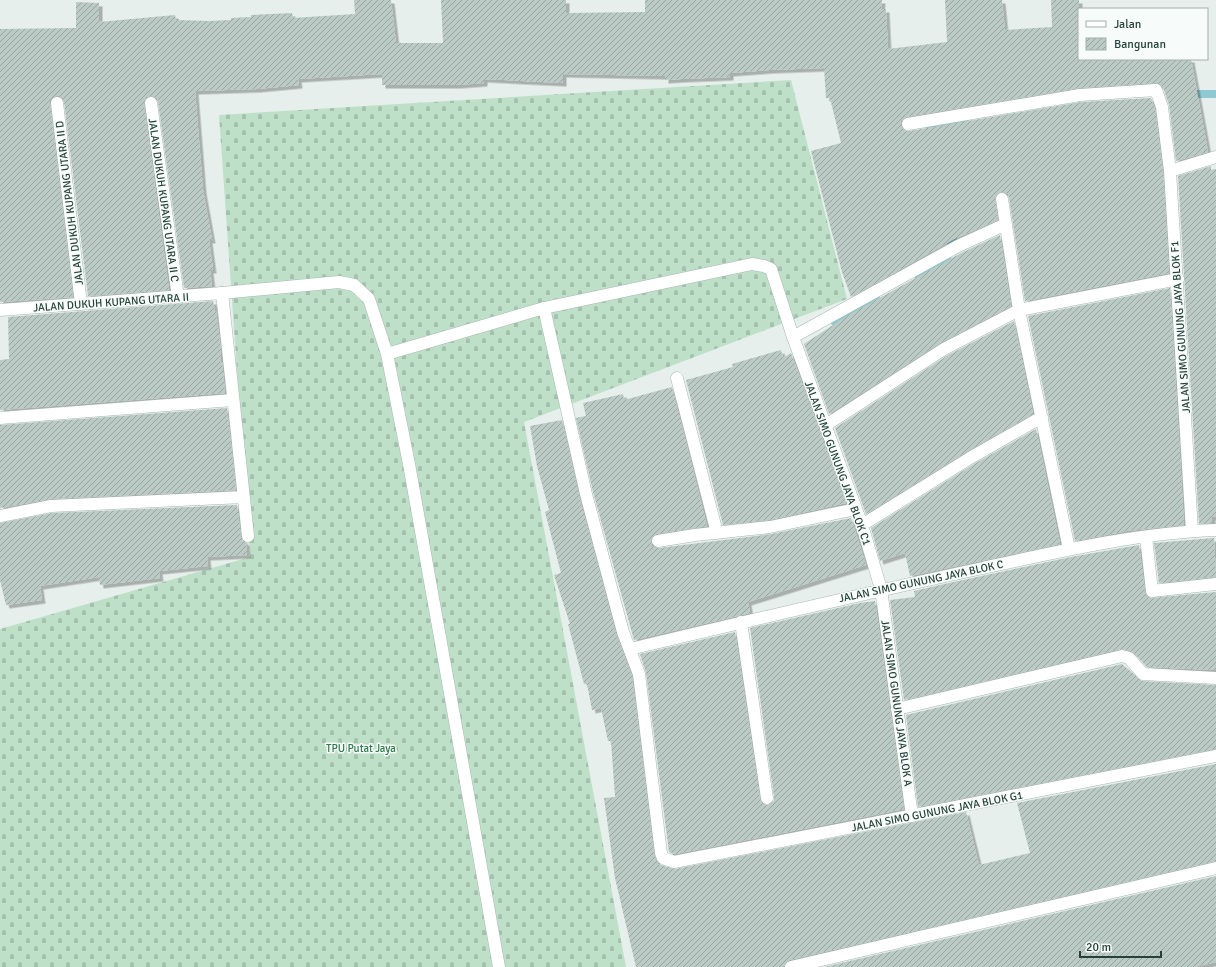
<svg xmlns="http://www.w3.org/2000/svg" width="1216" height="967" font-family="Signika,sans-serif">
	<defs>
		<pattern id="cemetery-stones" width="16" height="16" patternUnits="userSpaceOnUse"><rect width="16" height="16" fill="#bfe0c8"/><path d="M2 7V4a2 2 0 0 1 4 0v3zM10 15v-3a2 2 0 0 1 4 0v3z" fill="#a4c1ad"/></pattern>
		<pattern id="building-hatch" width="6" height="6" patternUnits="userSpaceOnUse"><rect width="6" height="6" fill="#bbcac4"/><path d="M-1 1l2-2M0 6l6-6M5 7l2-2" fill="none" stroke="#98a6a0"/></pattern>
		<filter id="shadow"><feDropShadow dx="3.5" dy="3.5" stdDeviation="0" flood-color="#0004"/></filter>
	</defs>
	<rect width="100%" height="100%" fill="#e6efeb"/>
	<!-- cemetery -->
	<path fill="url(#cemetery-stones)" d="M 791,80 L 847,299 L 524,422 L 626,967 L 0,967 L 0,629 L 250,557 L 219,115 Z"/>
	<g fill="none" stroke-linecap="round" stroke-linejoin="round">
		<!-- stream -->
		<path stroke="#8ec9d4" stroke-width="8" d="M 1188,94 L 1216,94
			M 930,128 L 965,120
			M 919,277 L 947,258 L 955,231
			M 834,321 L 877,300"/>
	</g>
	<!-- building -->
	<path fill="url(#building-hatch)" filter="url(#shadow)" d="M 354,0 L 391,0 L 396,43 L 443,43 L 441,0 L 566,0 L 566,13 L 645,12 L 645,0 L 882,0 L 881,9 L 886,9 L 888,49 L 947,42 L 945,0 L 1002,0 L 1005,30 L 1052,27 L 1051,0 L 1079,0 L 1079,59 L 1191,59 L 1208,152 L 1176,161 L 1169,105 L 1163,87 L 1156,83 L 1079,88 L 906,117 L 901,121 L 901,126 L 905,131 L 909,131 L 1081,102 L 1151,98 L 1155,109 L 1163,172 L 1169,273 L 1025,301 L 1009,198 L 1008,194 L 1001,192 L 995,197 L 998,220 L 954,239 L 851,297 L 842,272 L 811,151 L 841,143 L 830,98 L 826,98 L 824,68 L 769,70 L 730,73 L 730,77 L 681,79 L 665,80 L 665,76 L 563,74 L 563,83 L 484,79 L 484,83 L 457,85 L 382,85 L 382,74 L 298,79 L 299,85 L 257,89 L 195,91 L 203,190 L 212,240 L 209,240 L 213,270 L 210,270 L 212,286 L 184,288 L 158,102 L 157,98 L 150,96 L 146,97 L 144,104 L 169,290 L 88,296 L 64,102 L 60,96 L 56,96 L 50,100 L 50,104 L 73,297 L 0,302 L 0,29 L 76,28 L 76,2 L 99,3 L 99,22 L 175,15 L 176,20 L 209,21 L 231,20 L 231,18 L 251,17 L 251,15 L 292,13 L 293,18 L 355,14 Z
		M 1211,166 L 1211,170 L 1216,169 L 1216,517 L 1212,517 L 1212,523 L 1199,524 L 1178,176 Z
		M 1000,235 L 1011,306 L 940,343 L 829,414 L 804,344 L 847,316 L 961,253 Z
		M 1170,288 L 1184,525 L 1127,531 L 1075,541 L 1028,316 Z
		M 213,301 L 215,311 L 216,311 L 221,350 L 220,362 L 222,362 L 225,393 L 0,410 L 0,360 L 9,359 L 8,317 Z
		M 1014,321 L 1033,414 L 966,452 L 866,514 L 835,428 L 948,355 Z
		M 781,350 L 783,358 L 791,353 L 846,503 L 769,520 L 723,525 L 686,380 L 733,367 L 732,364 Z
		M 672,387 L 707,526 L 656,534 L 651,539 L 652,546 L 659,548 L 771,534 L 851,518 L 866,565 L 748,602 L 750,613 L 634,640 L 593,492 L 576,418 L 586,416 L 583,403 L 623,394 L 624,400 Z
		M 227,408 L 236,490 L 51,499 L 0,508 L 0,425 Z
		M 562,420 L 579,496 L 616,634 L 632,676 L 654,854 L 658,864 L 675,869 L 966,812 L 979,865 L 1030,853 L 1017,803 L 1216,764 L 1216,861 L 789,960 L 786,962 L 784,967 L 636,967 L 615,878 L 604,798 L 615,797 L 611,741 L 608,741 L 601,708 L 592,710 L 587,684 L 584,684 L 568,624 L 570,624 L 554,575 L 561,573 L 545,512 L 549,510 L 537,466 L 530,426 Z
		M 1036,429 L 1060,544 L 910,576 L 905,553 L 880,561 L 871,528 L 974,464 Z
		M 237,505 L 241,537 L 246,543 L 247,555 L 207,557 L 208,566 L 159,571 L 160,578 L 100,585 L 99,577 L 40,586 L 42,600 L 6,605 L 0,580 L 0,523 L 52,513 Z
		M 1214,538 L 1216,577 L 1159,583 L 1154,543 Z
		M 1139,545 L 1145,592 L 1149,598 L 1216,592 L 1216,670 L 1147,667 L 1134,653 L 1121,649 L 904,700 L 890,600 L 915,597 L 914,591 L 940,585 L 1071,557 Z
		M 875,601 L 904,809 L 675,854 L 669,852 L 646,673 L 640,654 L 735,632 L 760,799 L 764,805 L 768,805 L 774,801 L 774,797 L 750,628 L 860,603 Z
		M 1122,664 L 1142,681 L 1216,685 L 1216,749 L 918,807 L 906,715 Z
		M 1216,876 L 1216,962 L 1194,967 L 824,967 Z"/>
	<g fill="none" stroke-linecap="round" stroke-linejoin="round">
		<!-- service casing -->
		<g stroke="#a8b8b2" stroke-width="13">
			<path id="service" d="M 222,293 L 339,282 L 354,285 L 369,299 L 387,354 L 409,464 L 499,967
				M 387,354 L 544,308 L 752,264 L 764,266 L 771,269 L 793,337"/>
		</g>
		<!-- minor casing -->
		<g stroke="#a8b8b2" stroke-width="13">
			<path id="minor" d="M 57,103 L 81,304
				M 151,103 L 178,297
				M 908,124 L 1080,95 L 1156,90 L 1162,107 L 1170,171
				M 1002,199 L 1019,310 L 1069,549
				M 544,308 L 586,494 L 623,632 L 639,674 L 661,853 L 663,858 L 674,862 L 1216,756
				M 0,310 L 222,293 L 248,536
				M 677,378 L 717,533
				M 0,418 L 233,400
				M 826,425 L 944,349 L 1019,310 L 1178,279
				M 0,516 L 51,506 L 244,497
				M 862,525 L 970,458 L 1042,417
				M 1192,531 L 1170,171 L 1216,157
				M 1146,537 L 1152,591 L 1216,584
				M 658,541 L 695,535 L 770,527 L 856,509
				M 741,622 L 767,798
				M 630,649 C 748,621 865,593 983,568 C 1060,551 1138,533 1216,530
				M 897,709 L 1122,656 L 1129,658 L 1143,674 L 1216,678
				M 912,816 L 881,589 L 862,525 L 793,337 L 958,246 L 1004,225
				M 791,967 L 1216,868"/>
		</g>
		<!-- service -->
		<use href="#service" stroke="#fff" stroke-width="12"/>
		<!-- minor -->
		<use href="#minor" stroke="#fff" stroke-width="12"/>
	</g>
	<g text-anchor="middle" stroke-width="3" stroke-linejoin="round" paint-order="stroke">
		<!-- street labels -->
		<g font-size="11" fill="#24423a" stroke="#f7fbf9">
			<text transform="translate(164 200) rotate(82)" y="4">JALAN DUKUH KUPANG UTARA II C</text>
			<text transform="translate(69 203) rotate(-97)" y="4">JALAN DUKUH KUPANG UTARA II D</text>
			<text transform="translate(111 302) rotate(-4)" y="4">JALAN DUKUH KUPANG UTARA II</text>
			<text transform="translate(1180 327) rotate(-94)" y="4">JALAN SIMO GUNUNG JAYA BLOK F1</text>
			<text transform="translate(838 463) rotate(70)" y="4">JALAN SIMO GUNUNG JAYA BLOK C1</text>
			<text transform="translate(921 581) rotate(-12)" y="4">JALAN SIMO GUNUNG JAYA BLOK C</text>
			<text transform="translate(897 703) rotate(82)" y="4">JALAN SIMO GUNUNG JAYA BLOK A</text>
			<text transform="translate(937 811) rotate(-11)" y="4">JALAN SIMO GUNUNG JAYA BLOK G1</text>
		</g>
		<!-- park labels -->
		<g font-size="11" fill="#2d7a4b" stroke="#f7fbf9">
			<text x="361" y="752">TPU Putat Jaya</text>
		</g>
	</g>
	<!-- legend -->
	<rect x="1078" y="8" width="130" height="52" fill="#f7fbf9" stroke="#a3b1ad"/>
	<rect x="1086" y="21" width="20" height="6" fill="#ffffff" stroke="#a3b1ad"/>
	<text x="1114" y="28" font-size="12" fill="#24423a">Jalan</text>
	<rect x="1086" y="38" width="20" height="12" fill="url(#building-hatch)" stroke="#a3b1ad"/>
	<text x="1114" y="48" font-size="12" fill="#24423a">Bangunan</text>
	<!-- scale -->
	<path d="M1080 951v6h81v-6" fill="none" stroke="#24423a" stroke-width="2"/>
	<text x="1086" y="951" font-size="12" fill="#24423a" stroke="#f7fbf9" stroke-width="3" paint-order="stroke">20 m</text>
</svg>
